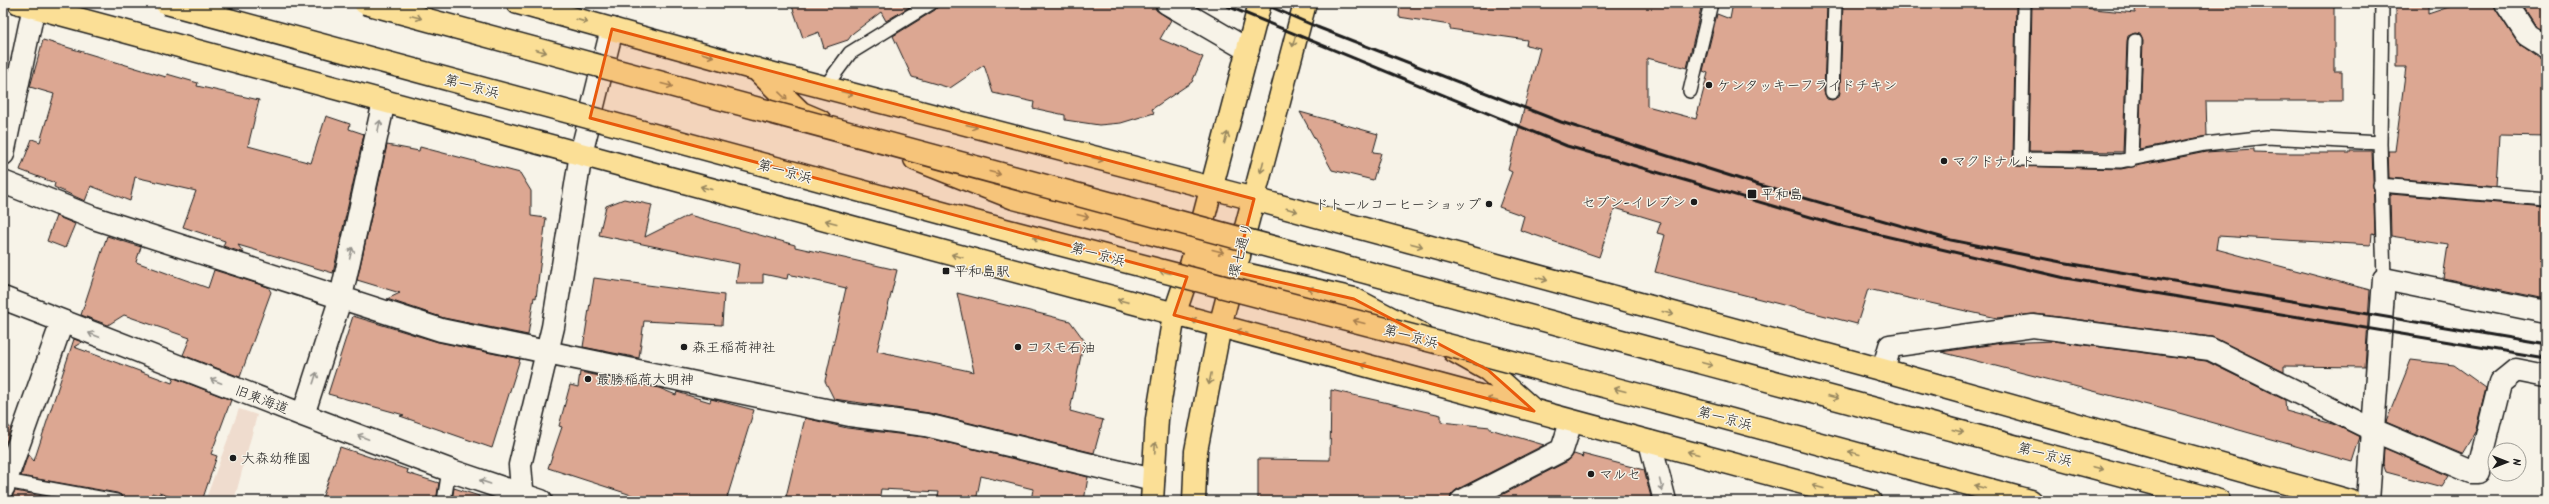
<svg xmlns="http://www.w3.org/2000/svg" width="2549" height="504" font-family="Kalam,'Klee One',sans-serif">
	<rect width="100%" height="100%" fill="#f7f3e8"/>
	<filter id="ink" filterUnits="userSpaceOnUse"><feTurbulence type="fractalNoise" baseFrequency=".025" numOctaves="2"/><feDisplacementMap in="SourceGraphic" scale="8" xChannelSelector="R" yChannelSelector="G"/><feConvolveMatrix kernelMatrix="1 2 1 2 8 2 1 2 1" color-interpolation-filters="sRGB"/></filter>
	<g filter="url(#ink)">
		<!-- built -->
		<path fill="#efdcce" d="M 239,409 L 257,415 L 234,501 L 205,501 Z"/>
		<!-- pier -->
		<path fill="#f7f3e8" d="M 3,3 L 9,3 L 8,32 L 3,31 Z"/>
		<!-- building -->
		<path fill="#dca792" stroke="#1c1c1c" d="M 791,3 L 916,3 L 886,21 L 881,12 L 853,33 L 848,40 L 824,48 L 819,32 L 803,38 Z
			M 939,3 L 1155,3 L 1156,10 L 1171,20 L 1160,39 L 1203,57 L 1192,82 L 1152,109 L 1154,113 L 1121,123 L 1099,125 L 1065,120 L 1065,115 L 1033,108 L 1034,102 L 993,93 L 984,65 L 950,88 L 912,77 L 893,36 L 935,10 Z
			M 1400,3 L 1688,3 L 1701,8 L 1687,68 L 1647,58 L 1647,106 L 1696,119 L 1708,73 L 1703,71 L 1717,14 L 1730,19 L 1733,3 L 1827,3 L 1824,92 L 1827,99 L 1832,100 L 1839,97 L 1840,92 L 1843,3 L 2016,3 L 2013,159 L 2017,166 L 2121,169 L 2206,152 L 2254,149 L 2254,152 L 2282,153 L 2350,153 L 2350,151 L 2372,151 L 2375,234 L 2372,233 L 2371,245 L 2218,236 L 2216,249 L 2370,290 L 2365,367 L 2284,366 L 2284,372 L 2212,337 L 2035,314 L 1997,318 L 1868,289 L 1857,324 L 1655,272 L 1665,235 L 1657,233 L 1661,222 L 1615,208 L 1599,257 L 1520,230 L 1524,216 L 1499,207 L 1512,172 L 1508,170 L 1540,48 L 1526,45 L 1527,40 L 1450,29 L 1450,25 L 1399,17 Z
			M 2032,3 L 2135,13 L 2136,3 L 2334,3 L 2334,71 L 2342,71 L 2342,101 L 2206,101 L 2207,136 L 2139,149 L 2143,41 L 2140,34 L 2135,33 L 2128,36 L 2127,41 L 2123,152 L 2029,151 Z
			M 2396,3 L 2428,3 L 2428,14 L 2461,3 L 2494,3 L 2496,10 L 2517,42 L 2539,58 L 2546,59 L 2546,136 L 2499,135 L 2496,187 L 2389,178 L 2388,151 L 2395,151 L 2406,67 L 2396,67 Z
			M 2521,3 L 2546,3 L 2546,32 L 2536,26 Z
			M 43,40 L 166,77 L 167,74 L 198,83 L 197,86 L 259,100 L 248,146 L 311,163 L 326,116 L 350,124 L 349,129 L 364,134 L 333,273 L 238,245 L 244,253 L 223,246 L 225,241 L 183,227 L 196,191 L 135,177 L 130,201 L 91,186 L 85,201 L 54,187 L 55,183 L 20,170 L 32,139 L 40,142 L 54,94 L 30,87 Z
			M 1300,112 L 1378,134 L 1373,152 L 1381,153 L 1373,180 L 1332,170 Z
			M 387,145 L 419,151 L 420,147 L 520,173 L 531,191 L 531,216 L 546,218 L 536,298 L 534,297 L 528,335 L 444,318 L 387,299 L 400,293 L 357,280 Z
			M 2390,194 L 2546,207 L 2546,299 L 2443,278 L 2448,245 L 2391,236 Z
			M 624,199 L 652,205 L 645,237 L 689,215 L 795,245 L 795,247 L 897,270 L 877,351 L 974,372 L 957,293 L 1070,321 L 1084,340 L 1070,411 L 1103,420 L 1094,453 L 929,413 L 834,399 L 825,381 L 846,288 L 788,274 L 787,279 L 763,274 L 763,283 L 736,283 L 739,264 L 599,235 L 606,206 Z
			M 56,216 L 75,224 L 65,248 L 47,241 Z
			M 107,236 L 141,247 L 136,262 L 208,288 L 214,270 L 268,287 L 271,292 L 240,377 L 183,355 L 190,338 L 124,315 L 108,325 L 81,315 Z
			M 594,278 L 724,295 L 722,325 L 644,321 L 639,358 L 583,347 Z
			M 353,316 L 438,342 L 520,359 L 492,448 L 400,416 L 404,415 L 328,394 Z
			M 74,339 L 82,342 L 74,347 L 172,383 L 174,378 L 231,400 L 211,454 L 217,456 L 202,501 L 184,501 L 159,493 L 159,495 L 152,493 L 151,501 L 124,501 L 121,495 L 117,493 L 21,476 L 28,454 L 34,461 Z
			M 2054,341 L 2206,361 L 2285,400 L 2286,411 L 2336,425 L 2360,437 L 2352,462 L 2179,413 L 1941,352 L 2002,343 Z
			M 2411,360 L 2454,365 L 2486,388 L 2475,432 L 2462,454 L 2386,422 Z
			M 580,372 L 659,388 L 676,395 L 677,392 L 710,402 L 711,399 L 754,410 L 726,501 L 650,501 L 548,468 L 562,427 L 559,426 L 570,385 L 578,387 Z
			M 1331,390 L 1441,415 L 1441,422 L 1490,427 L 1490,429 L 1544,445 L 1456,490 L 1451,495 L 1450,501 L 1258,501 L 1258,459 L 1330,460 Z
			M 805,418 L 847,428 L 924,437 L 1088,477 L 1084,501 L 1031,501 L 1033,489 L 981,476 L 976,501 L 937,501 L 939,492 L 881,489 L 879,501 L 785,501 Z
			M 3,419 L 11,429 L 3,451 Z
			M 340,447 L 408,470 L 407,473 L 439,483 L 436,501 L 321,501 Z
			M 2384,448 L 2449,476 L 2442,487 L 2386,472 L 2383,464 Z
			M 1574,454 L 1583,457 L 1582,454 L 1644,470 L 1652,501 L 1490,501 L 1568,461 Z
			M 454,488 L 479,496 L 478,501 L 452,501 Z
			M 15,491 L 71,501 L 3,501 L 11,498 Z"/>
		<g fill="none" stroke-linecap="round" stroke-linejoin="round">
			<!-- lane casing -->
			<g stroke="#1c1c1c" stroke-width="16">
				<path id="lane" d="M 2024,3 L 2021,159 L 2121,161 L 2205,144 L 2267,137 L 2380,143 L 2382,3
					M 825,87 L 850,53 L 931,3
					M 1690,91 L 1711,3
					M 1832,92 L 1835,3
					M 2380,143 L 2384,279
					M 2131,160 L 2135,41
					M 2380,185 L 2546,199
					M 6,481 L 116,501
					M 444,501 L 449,470"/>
			</g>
			<!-- street casing -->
			<g stroke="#1c1c1c" stroke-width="25">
				<path id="street" d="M 1167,3 L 1248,50
					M 2506,3 L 2527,35 L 2546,47
					M 3,154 L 34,6
					M 3,182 L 94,218 L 441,330 L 850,415 L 926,425 L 1153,480
					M 3,298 L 303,415 L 449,470 L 541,501
					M 1883,370 L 1890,346 L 2033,326 L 2210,349 L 2373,430 L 2384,279 L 2546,312
					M 303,415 L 341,297 L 384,101
					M 1650,442 L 1665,501
					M 3,488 L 62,322
					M 1462,501 L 1562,450 L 1571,422
					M 2368,501 L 2373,430 L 2472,472 L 2478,472 L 2500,383 L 2516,370 L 2546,376"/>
			</g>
			<!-- secondary casing -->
			<g stroke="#1c1c1c" stroke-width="25">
				<path id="secondary" d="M 523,501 L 520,465 L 553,327 L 581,154 L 612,29"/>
			</g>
			<!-- primary casing -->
			<g stroke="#1c1c1c" stroke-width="25">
				<path id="primary" d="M 1152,501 L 1157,419 L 1174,315 L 1192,262 L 1260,3
					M 1194,501 L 1196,451 L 1220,326 L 1305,3"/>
			</g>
			<!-- highway casing -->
			<g stroke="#1c1c1c" stroke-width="25">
				<path id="highway" d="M 19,3 L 1870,501
					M 518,3 L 755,69 L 1254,199 L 1883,370 L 2350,501
					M 756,69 L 801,113 L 820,121
					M 915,159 L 1014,198 L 1239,256
					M 1192,262 L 1354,299 L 1421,334
					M 1454,351 L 1488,370 L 1532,409
					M 1670,354 L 2219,501
					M 1658,400 L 2031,501"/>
			</g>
			<!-- lane -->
			<use href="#lane" stroke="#f7f3e8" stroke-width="13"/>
			<!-- street -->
			<use href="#street" stroke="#f7f3e8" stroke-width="22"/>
			<!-- secondary -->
			<use href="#secondary" stroke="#f7f3e8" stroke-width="22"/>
			<!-- primary -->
			<use href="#primary" stroke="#fbdf96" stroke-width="22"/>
			<!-- highway -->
			<use href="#highway" stroke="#fbdf96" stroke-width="22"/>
			<!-- rail -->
			<path stroke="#1c1c1c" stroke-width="3" d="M 1220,3 L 1567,146 L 1838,225 L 2065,278 L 2546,358
				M 1262,3 L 1317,27 L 1561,122 L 1759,185 L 1951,240 L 2061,262 L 2546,344"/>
			<!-- highway-bridge casing -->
			<g stroke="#1c1c1c" stroke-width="25" stroke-linecap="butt">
				<path id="highway-bridge" d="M 166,3 L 1009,231 L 1658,400
					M 365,3 L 1670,354"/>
			</g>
			<!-- highway-bridge -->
			<use href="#highway-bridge" stroke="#fbdf96" stroke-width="22"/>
		</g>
		<!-- one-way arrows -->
		<defs><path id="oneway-shaft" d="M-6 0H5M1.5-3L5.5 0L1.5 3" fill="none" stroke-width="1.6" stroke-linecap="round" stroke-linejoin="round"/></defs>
		<g stroke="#97875f">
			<use href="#oneway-shaft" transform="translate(416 17) rotate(15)"/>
			<use href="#oneway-shaft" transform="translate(582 21) rotate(16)"/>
			<use href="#oneway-shaft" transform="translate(1294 41) rotate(105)"/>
			<use href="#oneway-shaft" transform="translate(541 51) rotate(15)"/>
			<use href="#oneway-shaft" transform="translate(708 55) rotate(16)"/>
			<use href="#oneway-shaft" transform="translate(667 85) rotate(15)"/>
			<use href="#oneway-shaft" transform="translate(847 93) rotate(15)"/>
			<use href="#oneway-shaft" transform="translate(783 96) rotate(44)"/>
			<use href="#oneway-shaft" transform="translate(972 126) rotate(15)"/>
			<use href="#oneway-shaft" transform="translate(1226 138) rotate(-74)"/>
			<use href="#oneway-shaft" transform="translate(1098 159) rotate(15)"/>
			<use href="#oneway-shaft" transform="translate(1262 167) rotate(104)"/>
			<use href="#oneway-shaft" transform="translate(995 173) rotate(15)"/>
			<use href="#oneway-shaft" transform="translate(706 188) rotate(-165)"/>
			<use href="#oneway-shaft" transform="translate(1292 210) rotate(16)"/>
			<use href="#oneway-shaft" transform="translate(1083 216) rotate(14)"/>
			<use href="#oneway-shaft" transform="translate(831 222) rotate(-165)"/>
			<use href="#oneway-shaft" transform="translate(1039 239) rotate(-165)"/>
			<use href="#oneway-shaft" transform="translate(1417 245) rotate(15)"/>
			<use href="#oneway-shaft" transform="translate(1218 251) rotate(15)"/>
			<use href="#oneway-shaft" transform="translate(957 256) rotate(-165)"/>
			<use href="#oneway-shaft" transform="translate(1165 272) rotate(-165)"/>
			<use href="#oneway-shaft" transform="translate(1542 279) rotate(15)"/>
			<use href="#oneway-shaft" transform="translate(1314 290) rotate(-168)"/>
			<use href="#oneway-shaft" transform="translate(1123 301) rotate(-165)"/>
			<use href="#oneway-shaft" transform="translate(1668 313) rotate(15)"/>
			<use href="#oneway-shaft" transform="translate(1197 321) rotate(-166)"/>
			<use href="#oneway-shaft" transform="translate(1359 322) rotate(-165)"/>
			<use href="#oneway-shaft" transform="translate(1242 332) rotate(-165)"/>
			<use href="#oneway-shaft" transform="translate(1707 364) rotate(15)"/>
			<use href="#oneway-shaft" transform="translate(1367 366) rotate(-165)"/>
			<use href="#oneway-shaft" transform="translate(1210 379) rotate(101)"/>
			<use href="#oneway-shaft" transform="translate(1620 390) rotate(-165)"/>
			<use href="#oneway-shaft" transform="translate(1833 397) rotate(15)"/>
			<use href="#oneway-shaft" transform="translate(1493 400) rotate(-165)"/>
			<use href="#oneway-shaft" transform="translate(1958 431) rotate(15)"/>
			<use href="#oneway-shaft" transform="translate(1155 448) rotate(-87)"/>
			<use href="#oneway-shaft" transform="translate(1693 453) rotate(-165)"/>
			<use href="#oneway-shaft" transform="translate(1854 453) rotate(-165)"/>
			<use href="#oneway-shaft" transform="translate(2098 468) rotate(15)"/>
			<use href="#oneway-shaft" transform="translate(1818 487) rotate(-165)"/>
			<use href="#oneway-shaft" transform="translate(1980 487) rotate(-165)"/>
		</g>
		<g stroke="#94928c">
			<use href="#oneway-shaft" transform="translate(379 126) rotate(-78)"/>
			<use href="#oneway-shaft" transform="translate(351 253) rotate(-77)"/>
			<use href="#oneway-shaft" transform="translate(94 335) rotate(-159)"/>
			<use href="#oneway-shaft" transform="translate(315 378) rotate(-72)"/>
			<use href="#oneway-shaft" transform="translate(216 381) rotate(-159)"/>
			<use href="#oneway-shaft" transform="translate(363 437) rotate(-159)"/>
			<use href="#oneway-shaft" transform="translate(485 482) rotate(-161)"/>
			<use href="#oneway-shaft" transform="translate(1661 485) rotate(76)"/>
		</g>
	</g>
	<!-- marked area -->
	<path fill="#e8590c" fill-opacity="0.2" stroke="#e8590c" stroke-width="3" stroke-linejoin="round" d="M 612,29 L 1254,199 L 1235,272 L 1354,299 L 1488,370 L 1534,411 L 1174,315 L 1187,277 L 590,118 Z"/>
	<!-- markers -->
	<g fill="#1c1c1c" stroke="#f7f3e8" stroke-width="1.5">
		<circle cx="1709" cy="85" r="4"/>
		<circle cx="1944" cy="161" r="4"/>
		<rect x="1747" y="189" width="10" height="10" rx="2"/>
		<circle cx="1694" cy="202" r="4"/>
		<circle cx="1489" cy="204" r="4"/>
		<rect x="942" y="267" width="8" height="8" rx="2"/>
		<circle cx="684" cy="347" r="4"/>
		<circle cx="1018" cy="347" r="4"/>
		<circle cx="588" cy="379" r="4"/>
		<circle cx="233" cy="458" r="4"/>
		<circle cx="1591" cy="474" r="4"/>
	</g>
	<g text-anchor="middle" stroke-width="3" stroke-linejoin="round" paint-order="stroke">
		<!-- poi labels -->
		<g font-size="14" fill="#1c1c1c" stroke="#f7f3e8" text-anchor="start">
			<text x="1717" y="90">ケンタッキーフライドチキン</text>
			<text x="1952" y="166">マクドナルド</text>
			<text x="1761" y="199">平和島</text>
			<text x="1686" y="207" text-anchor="end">セブン-イレブン</text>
			<text x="1481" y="209" text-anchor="end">ドトールコーヒーショップ</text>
			<text x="954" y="276">平和島駅</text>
			<text x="692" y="352">森王稲荷神社</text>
			<text x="1026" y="352">コスモ石油</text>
			<text x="596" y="384">最勝稲荷大明神</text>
			<text x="241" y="463">大森幼稚園</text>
			<text x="1599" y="479">マルセ</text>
		</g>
		<!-- street labels -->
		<g font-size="14" fill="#1c1c1c" stroke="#f7f3e8">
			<text transform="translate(472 86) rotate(15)" y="5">第一京浜</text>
			<text transform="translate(785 171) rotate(15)" y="5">第一京浜</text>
			<text transform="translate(1240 250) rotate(-75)" y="5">環七通り</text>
			<text transform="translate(1098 254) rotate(15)" y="5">第一京浜</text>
			<text transform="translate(1411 336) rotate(15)" y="5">第一京浜</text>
			<text transform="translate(262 399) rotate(21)" y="5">旧東海道</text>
			<text transform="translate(1725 418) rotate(15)" y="5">第一京浜</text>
			<text transform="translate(2045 454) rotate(15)" y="5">第一京浜</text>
		</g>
	</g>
	<!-- margin -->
	<rect width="2549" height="504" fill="none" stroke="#f7f3e8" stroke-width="16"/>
	<rect x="8" y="8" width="2533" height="488" fill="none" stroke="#1c1c1c" stroke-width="1.5" filter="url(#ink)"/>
	<!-- north arrow -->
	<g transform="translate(2507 462) rotate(90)"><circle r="19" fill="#f7f3e8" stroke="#9f9d96"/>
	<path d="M0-3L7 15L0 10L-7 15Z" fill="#1c1c1c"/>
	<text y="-6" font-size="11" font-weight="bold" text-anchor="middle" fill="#1c1c1c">N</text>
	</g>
</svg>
